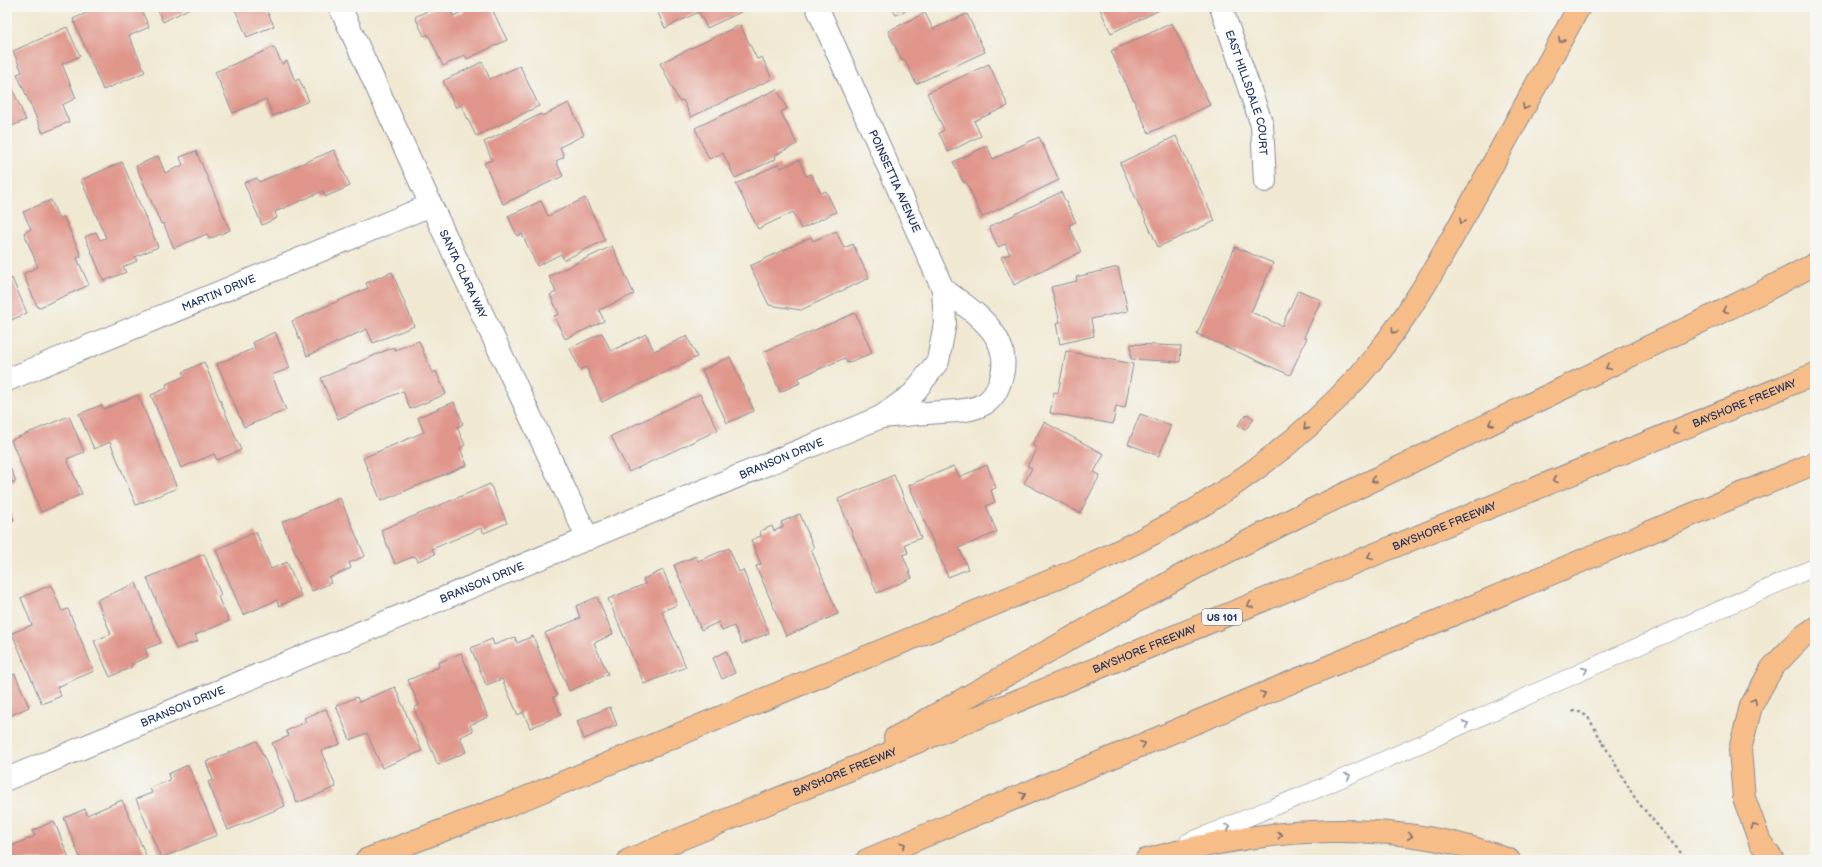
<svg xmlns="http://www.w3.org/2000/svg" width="1822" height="867" font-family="'Balsamiq Sans',sans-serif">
	<rect width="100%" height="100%" fill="#f6f6f2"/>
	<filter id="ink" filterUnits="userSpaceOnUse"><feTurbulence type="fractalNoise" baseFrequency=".025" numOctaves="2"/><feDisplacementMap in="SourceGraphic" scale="8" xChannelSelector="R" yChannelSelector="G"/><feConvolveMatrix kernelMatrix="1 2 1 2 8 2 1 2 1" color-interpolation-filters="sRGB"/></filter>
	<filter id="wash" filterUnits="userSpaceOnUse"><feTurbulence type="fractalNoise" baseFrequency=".012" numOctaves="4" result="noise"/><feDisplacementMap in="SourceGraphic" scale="16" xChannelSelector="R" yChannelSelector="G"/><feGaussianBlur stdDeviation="0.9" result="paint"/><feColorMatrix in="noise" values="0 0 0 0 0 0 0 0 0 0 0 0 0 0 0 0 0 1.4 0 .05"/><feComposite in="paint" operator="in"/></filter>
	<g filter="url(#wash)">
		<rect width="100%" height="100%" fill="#f0e8d1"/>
		<g id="blocks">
			<!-- building -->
			<path fill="#e0958a" d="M 99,7 L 140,7 L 149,27 L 129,36 L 145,72 L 103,90 L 73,19 Z
				M 156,7 L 192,7 L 163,22 Z
				M 234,7 L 265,7 L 274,26 L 247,37 Z
				M 435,7 L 450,9 L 453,16 L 472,7 L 491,7 L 507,40 L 467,59 L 465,55 L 443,66 L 428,34 L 424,36 L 415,17 Z
				M 652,7 L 739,7 L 741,12 L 707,28 L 699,12 L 665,28 L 656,9 L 654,10 Z
				M 892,7 L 914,7 L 896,15 Z
				M 1099,7 L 1166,7 L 1111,33 Z
				M 925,13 L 933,29 L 967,14 L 985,52 L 916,84 L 905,60 L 902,61 L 888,31 Z
				M 1172,23 L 1210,105 L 1149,133 L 1111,51 Z
				M 740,25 L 757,59 L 762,57 L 772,79 L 691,117 L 683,100 L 679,101 L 660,63 Z
				M 67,27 L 80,56 L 62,64 L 76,98 L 62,105 L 69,122 L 43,133 L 17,74 L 22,72 L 13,51 Z
				M 274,47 L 282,64 L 287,61 L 295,81 L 299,79 L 309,101 L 273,116 L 266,99 L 233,113 L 215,72 Z
				M 482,62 L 490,79 L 520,66 L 539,106 L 476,136 L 461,105 L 456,108 L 443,81 Z
				M 989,64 L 1008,106 L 974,121 L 981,136 L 948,152 L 939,133 L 944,130 L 927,93 Z
				M 7,76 L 26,120 L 7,128 Z
				M 777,89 L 787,109 L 781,112 L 797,144 L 775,155 L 776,159 L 735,178 L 723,153 L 709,159 L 695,128 Z
				M 569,103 L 584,135 L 560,147 L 564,157 L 556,161 L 563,176 L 503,204 L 484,163 L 492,160 L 484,142 L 541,114 L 542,116 Z
				M 1176,136 L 1215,221 L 1158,247 L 1120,163 Z
				M 1039,137 L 1059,180 L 982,217 L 966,182 L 964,183 L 953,162 L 987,146 L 993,159 Z
				M 334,150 L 350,186 L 325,197 L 323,191 L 275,212 L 277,218 L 262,225 L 244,183 L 257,178 L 259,182 Z
				M 196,151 L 230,230 L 209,239 L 207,234 L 174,248 L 163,223 L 161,224 L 136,166 L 158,156 L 165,173 L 183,165 L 180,157 Z
				M 799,160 L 806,176 L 811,174 L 821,193 L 826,191 L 836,212 L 801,229 L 793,212 L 758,229 L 736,184 L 779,164 L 781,168 Z
				M 122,162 L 158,247 L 135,257 L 137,261 L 123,267 L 126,272 L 104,281 L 85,237 L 96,232 L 100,240 L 106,238 L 81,180 Z
				M 1061,192 L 1076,222 L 1069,225 L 1081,252 L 1014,285 L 1001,257 L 1010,254 L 1005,244 L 998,247 L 989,227 Z
				M 585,198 L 605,240 L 564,260 L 561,254 L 537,266 L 522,234 L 517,236 L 508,216 L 541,201 L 548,216 Z
				M 51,200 L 59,219 L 64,217 L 81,256 L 77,258 L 89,285 L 38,308 L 23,274 L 38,267 L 24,233 L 31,229 L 23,212 Z
				M 836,231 L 844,248 L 853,244 L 869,278 L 801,310 L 769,305 L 750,266 L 811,237 L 813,241 Z
				M 612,246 L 634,294 L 599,310 L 604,321 L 565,339 L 554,316 L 559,314 L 550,295 L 556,292 L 549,276 Z
				M 1235,247 L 1273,263 L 1251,312 L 1282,326 L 1298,290 L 1321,300 L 1304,337 L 1307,338 L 1290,375 L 1197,334 Z
				M 1118,267 L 1128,311 L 1091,319 L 1094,336 L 1060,344 L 1056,323 L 1060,322 L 1051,287 L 1077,281 L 1076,277 Z
				M 392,272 L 414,326 L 373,343 L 367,329 L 307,356 L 292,321 L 368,288 L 366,283 Z
				M 12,278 L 27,313 L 7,322 L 7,280 Z
				M 855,313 L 872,353 L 847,363 L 845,358 L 798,378 L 800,383 L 780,392 L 763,352 Z
				M 275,332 L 290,368 L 272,375 L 286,410 L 244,427 L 217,364 L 255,348 L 253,342 Z
				M 602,333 L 611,351 L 646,334 L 654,351 L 687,336 L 697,357 L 602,402 L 586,367 L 580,370 L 570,348 Z
				M 419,341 L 432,373 L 436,371 L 446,394 L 410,409 L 403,391 L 338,419 L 321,378 L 394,347 L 395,350 Z
				M 1131,344 L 1181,346 L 1180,362 L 1131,359 Z
				M 1066,351 L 1133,364 L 1125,408 L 1116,406 L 1113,424 L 1050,413 L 1054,392 L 1058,393 Z
				M 730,357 L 754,411 L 727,423 L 702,370 Z
				M 204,362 L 241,450 L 217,460 L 214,454 L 181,468 L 151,395 L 167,388 L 166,384 L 185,376 L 183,372 Z
				M 700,394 L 718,430 L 629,472 L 611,436 Z
				M 138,395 L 177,488 L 136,505 L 110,442 L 94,449 L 79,414 L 101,405 L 104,409 Z
				M 454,402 L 463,424 L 457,427 L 465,445 L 460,448 L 467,465 L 381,501 L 363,458 L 424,432 L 418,417 Z
				M 1140,414 L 1171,425 L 1159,456 L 1128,444 Z
				M 1247,414 L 1254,419 L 1245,430 L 1238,425 Z
				M 69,416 L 84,452 L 67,459 L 82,494 L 41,512 L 11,440 Z
				M 1044,422 L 1104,454 L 1094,472 L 1100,475 L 1080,513 L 1024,483 L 1032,468 L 1027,466 L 1037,448 L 1032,445 Z
				M 7,461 L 16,481 L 7,484 Z
				M 987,465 L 996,488 L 991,490 L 995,502 L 986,506 L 997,532 L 959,548 L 968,569 L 948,577 L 909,485 L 954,466 L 959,477 Z
				M 894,475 L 921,538 L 905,544 L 908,553 L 903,555 L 912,578 L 877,593 L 838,499 Z
				M 490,484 L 507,523 L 484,533 L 481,528 L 432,549 L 435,554 L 418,561 L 415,556 L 395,564 L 381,530 Z
				M 340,498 L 365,556 L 349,563 L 351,568 L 329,578 L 331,583 L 312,591 L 282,522 Z
				M 7,505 L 14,520 L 7,523 Z
				M 800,514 L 814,548 L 811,549 L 838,614 L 786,636 L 756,566 L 761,564 L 751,540 L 761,536 L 760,531 L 772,526 L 774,531 L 783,527 L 781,522 Z
				M 256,532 L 271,569 L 287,562 L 301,596 L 279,606 L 277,600 L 243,615 L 216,550 Z
				M 729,548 L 739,572 L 743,570 L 769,633 L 742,644 L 734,626 L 722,631 L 719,622 L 701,630 L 674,565 L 696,556 L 698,561 Z
				M 204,554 L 221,595 L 218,597 L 229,621 L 195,635 L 198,641 L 176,649 L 147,578 Z
				M 663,570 L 677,605 L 662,611 L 686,667 L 644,684 L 608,599 L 645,584 L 643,579 Z
				M 136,583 L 161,643 L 145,649 L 148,657 L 131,664 L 132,667 L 110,677 L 94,641 L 111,634 L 97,600 Z
				M 51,585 L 62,611 L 68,609 L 94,671 L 57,687 L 61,696 L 42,704 L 12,633 L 32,625 L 21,598 Z
				M 597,597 L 613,634 L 594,643 L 608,674 L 569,691 L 545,633 L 580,618 L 576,606 Z
				M 533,636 L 557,696 L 553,697 L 561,715 L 530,728 L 523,712 L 518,715 L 502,679 L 486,685 L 471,648 L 492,639 L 494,645 L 515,637 L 517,643 Z
				M 726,651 L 735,673 L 722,679 L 713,658 Z
				M 461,653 L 488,717 L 470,725 L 473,731 L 460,737 L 466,752 L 438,765 L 414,708 L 419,705 L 408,680 L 439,667 L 438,663 Z
				M 15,674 L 29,707 L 7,717 L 7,677 Z
				M 395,687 L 422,751 L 382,768 L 367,733 L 350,740 L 336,706 L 357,697 L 359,702 Z
				M 610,707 L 617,725 L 584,739 L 577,721 Z
				M 326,709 L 340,744 L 321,751 L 336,787 L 297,803 L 272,743 L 289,736 L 286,731 L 306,722 L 304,718 Z
				M 257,741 L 285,806 L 228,830 L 208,782 L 213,780 L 206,762 Z
				M 188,765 L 217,835 L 161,858 L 136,799 L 152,793 L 150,788 L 170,780 L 168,774 Z
				M 122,800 L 148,860 L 81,860 L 64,818 L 85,809 L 87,815 Z
				M 54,821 L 69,858 L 63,860 L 8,860 L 7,848 L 35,836 L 32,831 Z"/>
		</g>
	</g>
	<g filter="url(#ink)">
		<use href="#blocks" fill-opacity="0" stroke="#868c98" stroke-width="1"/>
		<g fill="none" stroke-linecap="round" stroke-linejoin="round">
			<!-- lane casing -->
			<g stroke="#868c98" stroke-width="18">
				<path id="lane" d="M 1188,842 L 1313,791 L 1423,743 L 1815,567"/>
			</g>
			<!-- street casing -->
			<g stroke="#868c98" stroke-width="24">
				<g id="street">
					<path id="s1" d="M 340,7 L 431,205 L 588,539"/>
					<path id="s2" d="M 1221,7 L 1262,125 L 1265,181"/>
					<path id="s3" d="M 7,380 L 431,205"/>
					<path d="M 882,417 C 902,415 923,413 943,412 C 956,411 970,411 982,405 C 991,401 997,391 1000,382 C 1016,337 974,312 943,289"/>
					<path id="s4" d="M 7,779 L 881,417 L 913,394 L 938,361 L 945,323 L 943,289 L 817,7"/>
				</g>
			</g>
			<!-- highway casing -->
			<g stroke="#868c98" stroke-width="24">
				<g id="highway">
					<path d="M 895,738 L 1195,568 L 1295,518 L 1760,293 L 1815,264"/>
					<path d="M 366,860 L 506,806 L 1084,567 C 1187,522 1282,461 1358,377 C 1407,322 1442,257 1477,193 C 1511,131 1545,69 1579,7"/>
					<path id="s5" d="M 629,860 L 1815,374"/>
					<path d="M 867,860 L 1815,463"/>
					<path d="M 1146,860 C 1262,827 1395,816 1509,860"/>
					<path d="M 1773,860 L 1760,842 L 1744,798 L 1740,750 L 1751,706 L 1772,668 L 1801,638 L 1815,628"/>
				</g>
			</g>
			<!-- path -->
			<path stroke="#868c98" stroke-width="2.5" stroke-dasharray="3 3" stroke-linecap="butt" d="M 1572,711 L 1580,712 L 1588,717 L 1636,800 L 1687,860"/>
			<!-- lane -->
			<use href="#lane" stroke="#fff" stroke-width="17"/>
			<!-- street -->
			<use href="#street" stroke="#fff" stroke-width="22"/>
			<!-- highway -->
			<use href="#highway" stroke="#f7bd88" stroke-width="22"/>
		</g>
		<!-- one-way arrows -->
		<defs><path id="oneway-chevron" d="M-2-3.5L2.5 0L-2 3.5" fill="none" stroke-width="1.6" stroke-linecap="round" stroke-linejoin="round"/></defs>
		<g stroke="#7e6f71">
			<use href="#oneway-chevron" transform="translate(1561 40) rotate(118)"/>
			<use href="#oneway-chevron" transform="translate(1525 107) rotate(119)"/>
			<use href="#oneway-chevron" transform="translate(1462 221) rotate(119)"/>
			<use href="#oneway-chevron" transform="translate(1725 310) rotate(154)"/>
			<use href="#oneway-chevron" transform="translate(1394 331) rotate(125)"/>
			<use href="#oneway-chevron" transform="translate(1608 367) rotate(154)"/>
			<use href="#oneway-chevron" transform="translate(1491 423) rotate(154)"/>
			<use href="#oneway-chevron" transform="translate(1306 427) rotate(137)"/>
			<use href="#oneway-chevron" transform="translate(1675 431) rotate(158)"/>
			<use href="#oneway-chevron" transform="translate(1374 480) rotate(154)"/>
			<use href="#oneway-chevron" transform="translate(1555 480) rotate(158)"/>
			<use href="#oneway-chevron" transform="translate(1370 556) rotate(158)"/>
			<use href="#oneway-chevron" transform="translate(1250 605) rotate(158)"/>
			<use href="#oneway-chevron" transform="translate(1263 694) rotate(-23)"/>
			<use href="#oneway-chevron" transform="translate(1754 701) rotate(-62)"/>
			<use href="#oneway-chevron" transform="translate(1143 744) rotate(-23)"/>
			<use href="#oneway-chevron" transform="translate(1023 795) rotate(-23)"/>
			<use href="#oneway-chevron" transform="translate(1754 826) rotate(-111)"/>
			<use href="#oneway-chevron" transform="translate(1280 835) rotate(-6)"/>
			<use href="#oneway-chevron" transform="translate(1410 836) rotate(8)"/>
			<use href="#oneway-chevron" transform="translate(903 845) rotate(-23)"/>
		</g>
		<g stroke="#8d97ae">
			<use href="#oneway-chevron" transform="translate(1585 670) rotate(-24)"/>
			<use href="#oneway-chevron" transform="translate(1466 724) rotate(-24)"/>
			<use href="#oneway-chevron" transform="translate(1348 776) rotate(-24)"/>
			<use href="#oneway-chevron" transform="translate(1228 827) rotate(-23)"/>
		</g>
	</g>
	<g text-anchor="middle" stroke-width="3" stroke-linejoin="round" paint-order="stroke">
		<!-- shield labels -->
		<rect fill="#f6f6f2" stroke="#5d6b8a" stroke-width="1" x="1202" y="609" width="40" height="16" rx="3"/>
		<g font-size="10" font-weight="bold" fill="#1b2f5e">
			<text x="1222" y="621">US 101</text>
		</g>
		<!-- street labels -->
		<g font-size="11" fill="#1b2f5e" stroke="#f6f6f2">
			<text dy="4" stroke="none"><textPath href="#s2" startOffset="90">EAST HILLSDALE COURT</textPath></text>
			<text transform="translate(895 181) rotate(66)" y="4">POINSETTIA AVENUE</text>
			<text dy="4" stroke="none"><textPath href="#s1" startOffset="294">SANTA CLARA WAY</textPath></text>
			<text dy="4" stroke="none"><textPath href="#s3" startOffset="229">MARTIN DRIVE</textPath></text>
			<text dy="4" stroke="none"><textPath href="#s5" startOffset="1205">BAYSHORE FREEWAY</textPath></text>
			<text dy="4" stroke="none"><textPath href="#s4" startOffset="838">BRANSON DRIVE</textPath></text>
			<text dy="4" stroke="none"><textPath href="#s5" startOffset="881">BAYSHORE FREEWAY</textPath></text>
			<text dy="4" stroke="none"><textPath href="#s4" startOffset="514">BRANSON DRIVE</textPath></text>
			<text dy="4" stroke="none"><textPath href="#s5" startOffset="557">BAYSHORE FREEWAY</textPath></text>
			<text dy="4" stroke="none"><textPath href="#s4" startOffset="190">BRANSON DRIVE</textPath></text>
			<text dy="4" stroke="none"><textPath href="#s5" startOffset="233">BAYSHORE FREEWAY</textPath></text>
		</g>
	</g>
	<!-- margin -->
	<rect width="1822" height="867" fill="none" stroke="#f6f6f2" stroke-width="24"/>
</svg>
